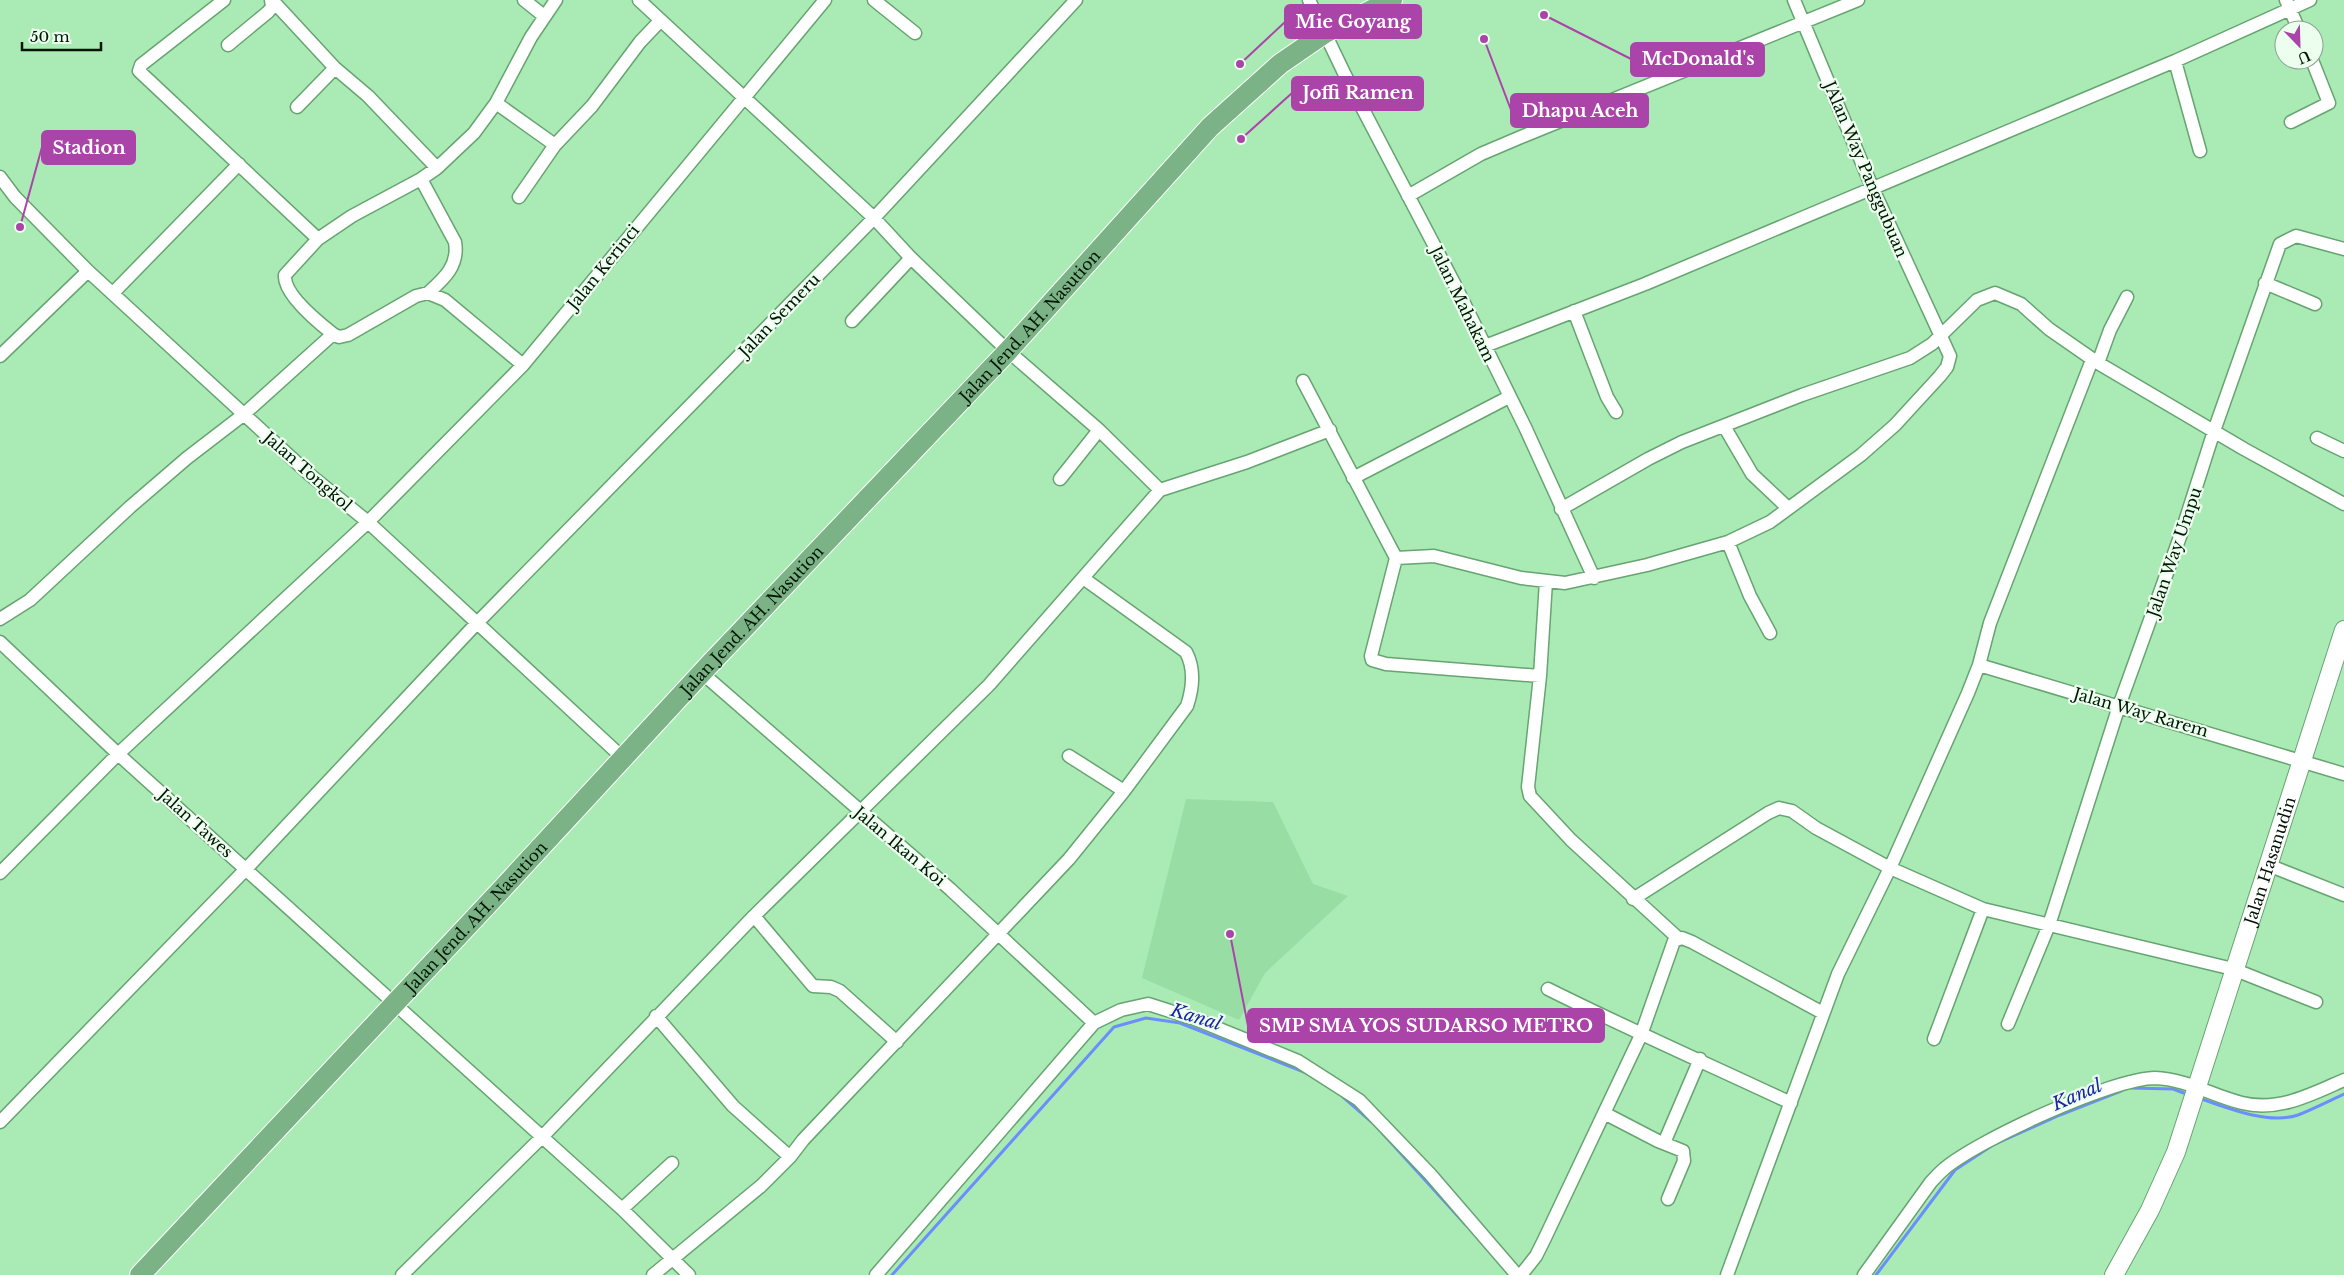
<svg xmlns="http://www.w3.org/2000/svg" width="2344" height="1275" font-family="'Libre Baskerville',serif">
	<rect width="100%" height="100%" fill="#aaebb5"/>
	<!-- built -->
	<path fill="#98dda3" d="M 1186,799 L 1273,802 L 1313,884 L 1348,896 L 1265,973 L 1239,1020 L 1142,978 Z"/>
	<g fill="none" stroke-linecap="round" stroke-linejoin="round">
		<!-- stream -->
		<path stroke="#6c8efc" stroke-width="3" d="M 2131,1088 L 2173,1089 L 2189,1095
			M 1343,1097 L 1374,1124 L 1465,1224
			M 2199,1098 C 2227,1108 2269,1125 2298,1115 C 2313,1109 2329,1101 2344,1094
			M 892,1275 L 1114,1027 L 1146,1018 L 1180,1023 L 1309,1074
			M 1876,1275 L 1955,1170 L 1993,1145 L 2060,1115 L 2121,1091"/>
		<!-- minor casing -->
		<g stroke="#66a471" stroke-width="15">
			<path id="minor" d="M 224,0 L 141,65 L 139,71 L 318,239
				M 272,0 L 335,68 L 368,96 L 437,168
				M 524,0 L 544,16
				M 639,0 L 874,218 L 911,258 L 1008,351 L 1099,430 L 1160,490
				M 874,0 L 915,33
				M 1309,0 L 1345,75 L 1455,285 L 1525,427 L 1594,578
				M 2286,0 L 2299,30
				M 228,45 L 268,12 L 272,7 L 271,0
				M 2175,61 L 2200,151
				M 496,103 L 555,145
				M 297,107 L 335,68
				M 2291,122 L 2329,103 L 2312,60
				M 0,177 L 15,197 L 88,271 L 309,474 L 368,522 L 623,758
				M 421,179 L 455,242 C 459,265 445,278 428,293
				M 1408,196 L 1481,154 L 1521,137 L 1858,0
				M 519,197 L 555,145 L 592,106 L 640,42 L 660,21
				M 2265,283 L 2315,304
				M 113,293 L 239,164
				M 1574,311 L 1607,397 L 1616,412
				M 852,321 L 911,258
				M 333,334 L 339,337 L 348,335 L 416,296 L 428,293 L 445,300 L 523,365
				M 1485,346 L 1645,284 L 2175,61 L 2310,0
				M 0,356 L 88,271
				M 2098,363 L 2110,330 L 2127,297
				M 1303,381 L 1396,558 L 1371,656 L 1372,660 L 1386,664 L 1540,676
				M 1724,426 L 1752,474 L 1788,508
				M 2317,438 L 2344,451
				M 1353,478 L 1509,397
				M 1060,479 L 1099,430
				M 1561,509 L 1648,459 L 1682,442 L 1802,395 L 1910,358 L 1932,344 L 1977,300 L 1995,293 L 2021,304 L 2049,329 L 2098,363 L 2244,449 L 2344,504
				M 1728,542 L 1750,596 L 1770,633
				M 1396,558 L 1434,556 L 1521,578 L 1565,583 L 1647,565 L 1728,542 L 1770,522 L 1861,455 L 1895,425 L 1940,376 L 1947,367 L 1950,356 L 1872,187 L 1794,0
				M 1546,581 L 1540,676 L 1528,787 L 1530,796 L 1571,840 L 1679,939
				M 0,619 L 30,600 L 130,507 L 187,458 L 243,415 L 333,334 C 319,323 283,294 285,275 L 318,239 L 352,216 L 421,179 L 437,168 L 474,133 L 496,103 L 531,37 L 556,0
				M 0,642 L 118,754 L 622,1209 L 689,1275
				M 1979,665 L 2344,774
				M 702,673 L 950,889 L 1094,1023
				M 1069,756 L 1124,791
				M 2268,865 L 2344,895
				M 0,873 L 118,754 L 368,522 L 523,365 L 825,0
				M 1633,899 L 1768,813 L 1779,808 L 1792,811 L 1816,828 L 1890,868 L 1968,693 L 1979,665 L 1990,623 L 2092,360
				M 754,916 L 813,986 L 831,987 L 840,991 L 897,1042
				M 1548,989 C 1628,1029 1710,1065 1791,1103
				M 656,1016 L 733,1106 L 790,1157
				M 2008,1024 L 2049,925 L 2119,706 L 2181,534 L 2214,431 L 2280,244 L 2296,236 L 2344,249
				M 1934,1039 L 1983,909
				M 1604,1113 L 1658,1141 L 1683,1151 L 1684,1161 L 1668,1199
				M 0,1122 L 247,868 L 476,624 L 874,218 L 1076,0
				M 1664,1143 L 1700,1059
				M 622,1209 L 672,1163
				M 402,1275 L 542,1137 L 754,916 L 989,685 L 1160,490 L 1247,462 L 1330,430
				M 653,1275 L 761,1186 L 790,1157 L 803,1140 L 1069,859 L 1124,791 L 1187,706 C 1193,688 1195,669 1186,652 L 1083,578
				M 876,1275 L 1094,1023 L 1121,1010 L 1148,1004 L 1195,1019 L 1298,1061 L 1359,1100 L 1430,1174 L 1517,1275
				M 1521,1275 L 1536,1256 L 1544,1240 L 1641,1035 L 1674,941 L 1682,938 L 1692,942 L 1823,1013
				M 1727,1275 L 1838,974 L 1890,868 L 1983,909 L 2233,969 L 2316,1002
				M 1864,1275 L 1931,1182 C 1935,1178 1939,1173 1944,1169 C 1976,1141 2113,1078 2155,1078 C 2186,1079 2213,1096 2242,1103 C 2279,1112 2312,1094 2344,1080"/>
		</g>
		<!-- secondary casing -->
		<g stroke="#66a471" stroke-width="20">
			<g id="secondary">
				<path id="s1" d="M 2114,1275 L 2150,1210 L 2176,1152 L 2344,630"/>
			</g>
		</g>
		<!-- trunk casing -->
		<g stroke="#fff" stroke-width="22">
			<g id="trunk">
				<path id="s2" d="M 140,1275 L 503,888 L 709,665 L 1008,351 L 1210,127 L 1280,64 L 1325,33 L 1392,0"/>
			</g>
		</g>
		<!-- minor -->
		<use href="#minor" stroke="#fff" stroke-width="12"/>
		<!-- secondary -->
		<use href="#secondary" stroke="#fff" stroke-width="18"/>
		<!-- trunk -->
		<use href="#trunk" stroke="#7cb386" stroke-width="20"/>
	</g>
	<g text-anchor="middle" stroke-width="4.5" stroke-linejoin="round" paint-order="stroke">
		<!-- street labels -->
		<g font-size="16" fill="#001504" stroke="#ecffee">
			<text transform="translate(1866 169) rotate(67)" y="6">JAlan Way Panggubuan</text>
			<text transform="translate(603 267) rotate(-51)" y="6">Jalan Kerinci</text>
			<text transform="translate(1463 304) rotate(64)" y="6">Jalan Mahakam</text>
			<text transform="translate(779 315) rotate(-46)" y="6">Jalan Semeru</text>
			<text dy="6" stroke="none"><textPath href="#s2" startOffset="1301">Jalan Jend. AH. Nasution</textPath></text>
			<text transform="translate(308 471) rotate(41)" y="6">Jalan Tongkol</text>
			<text transform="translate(2174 552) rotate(-71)" y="6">Jalan Way Umpu</text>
			<text dy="6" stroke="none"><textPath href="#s2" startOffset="896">Jalan Jend. AH. Nasution</textPath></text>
			<text transform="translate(2141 712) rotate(16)" y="6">Jalan Way Rarem</text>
			<text transform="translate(196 823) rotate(42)" y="6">Jalan Tawes</text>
			<text transform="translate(900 846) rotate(40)" y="6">Jalan Ikan Koi</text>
			<text dy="6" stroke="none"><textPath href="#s1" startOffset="444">Jalan Hasanudin</textPath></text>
			<text dy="6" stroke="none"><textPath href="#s2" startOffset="491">Jalan Jend. AH. Nasution</textPath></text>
		</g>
		<!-- water labels -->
		<g font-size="18" font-style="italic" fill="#1b22a2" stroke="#ecffee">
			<text transform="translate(1196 1017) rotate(17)" y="6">Kanal</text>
			<text transform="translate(2077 1095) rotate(-23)" y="6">Kanal</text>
		</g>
	</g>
	<!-- callouts -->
	<path fill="none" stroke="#ab44a8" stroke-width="2" d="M1240 64L1285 22M1544 15L1631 59M1241 139L1292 93M1484 39L1511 110M20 227L42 147M1230 934L1248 1026"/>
	<g fill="#ab44a8" stroke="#ecffee" stroke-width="2">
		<circle cx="1240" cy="64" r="5"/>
		<circle cx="1544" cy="15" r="5"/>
		<circle cx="1241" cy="139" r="5"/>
		<circle cx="1484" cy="39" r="5"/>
		<circle cx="20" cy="227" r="5"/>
		<circle cx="1230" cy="934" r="5"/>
	</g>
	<g fill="#ab44a8" stroke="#ab44a8" stroke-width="2">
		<rect x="1285" y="5" width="136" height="33" rx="5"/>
		<rect x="1631" y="43" width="133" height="33" rx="5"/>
		<rect x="1292" y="77" width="131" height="33" rx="5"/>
		<rect x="1511" y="94" width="137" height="33" rx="5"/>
		<rect x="42" y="131" width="93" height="33" rx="5"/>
		<rect x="1248" y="1009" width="356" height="33" rx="5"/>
	</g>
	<g font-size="18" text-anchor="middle" font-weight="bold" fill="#fff">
		<text x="1353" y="28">Mie Goyang</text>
		<text x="1698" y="65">McDonald's</text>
		<text x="1358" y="99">Joffi Ramen</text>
		<text x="1580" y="117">Dhapu Aceh</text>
		<text x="89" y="154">Stadion</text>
		<text x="1426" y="1032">SMP SMA YOS SUDARSO METRO</text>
	</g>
	<!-- north arrow -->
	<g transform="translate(2299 45) rotate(157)"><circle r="24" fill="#ecffee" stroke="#8ea190"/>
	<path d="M0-4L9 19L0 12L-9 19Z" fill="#ab44a8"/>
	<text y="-8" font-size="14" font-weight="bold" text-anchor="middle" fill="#001504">U</text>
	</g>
	<!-- scale -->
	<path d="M22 42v8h79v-8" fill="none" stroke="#001504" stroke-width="2.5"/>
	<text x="30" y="42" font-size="15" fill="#001504" stroke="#ecffee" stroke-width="4" paint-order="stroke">50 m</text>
</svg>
